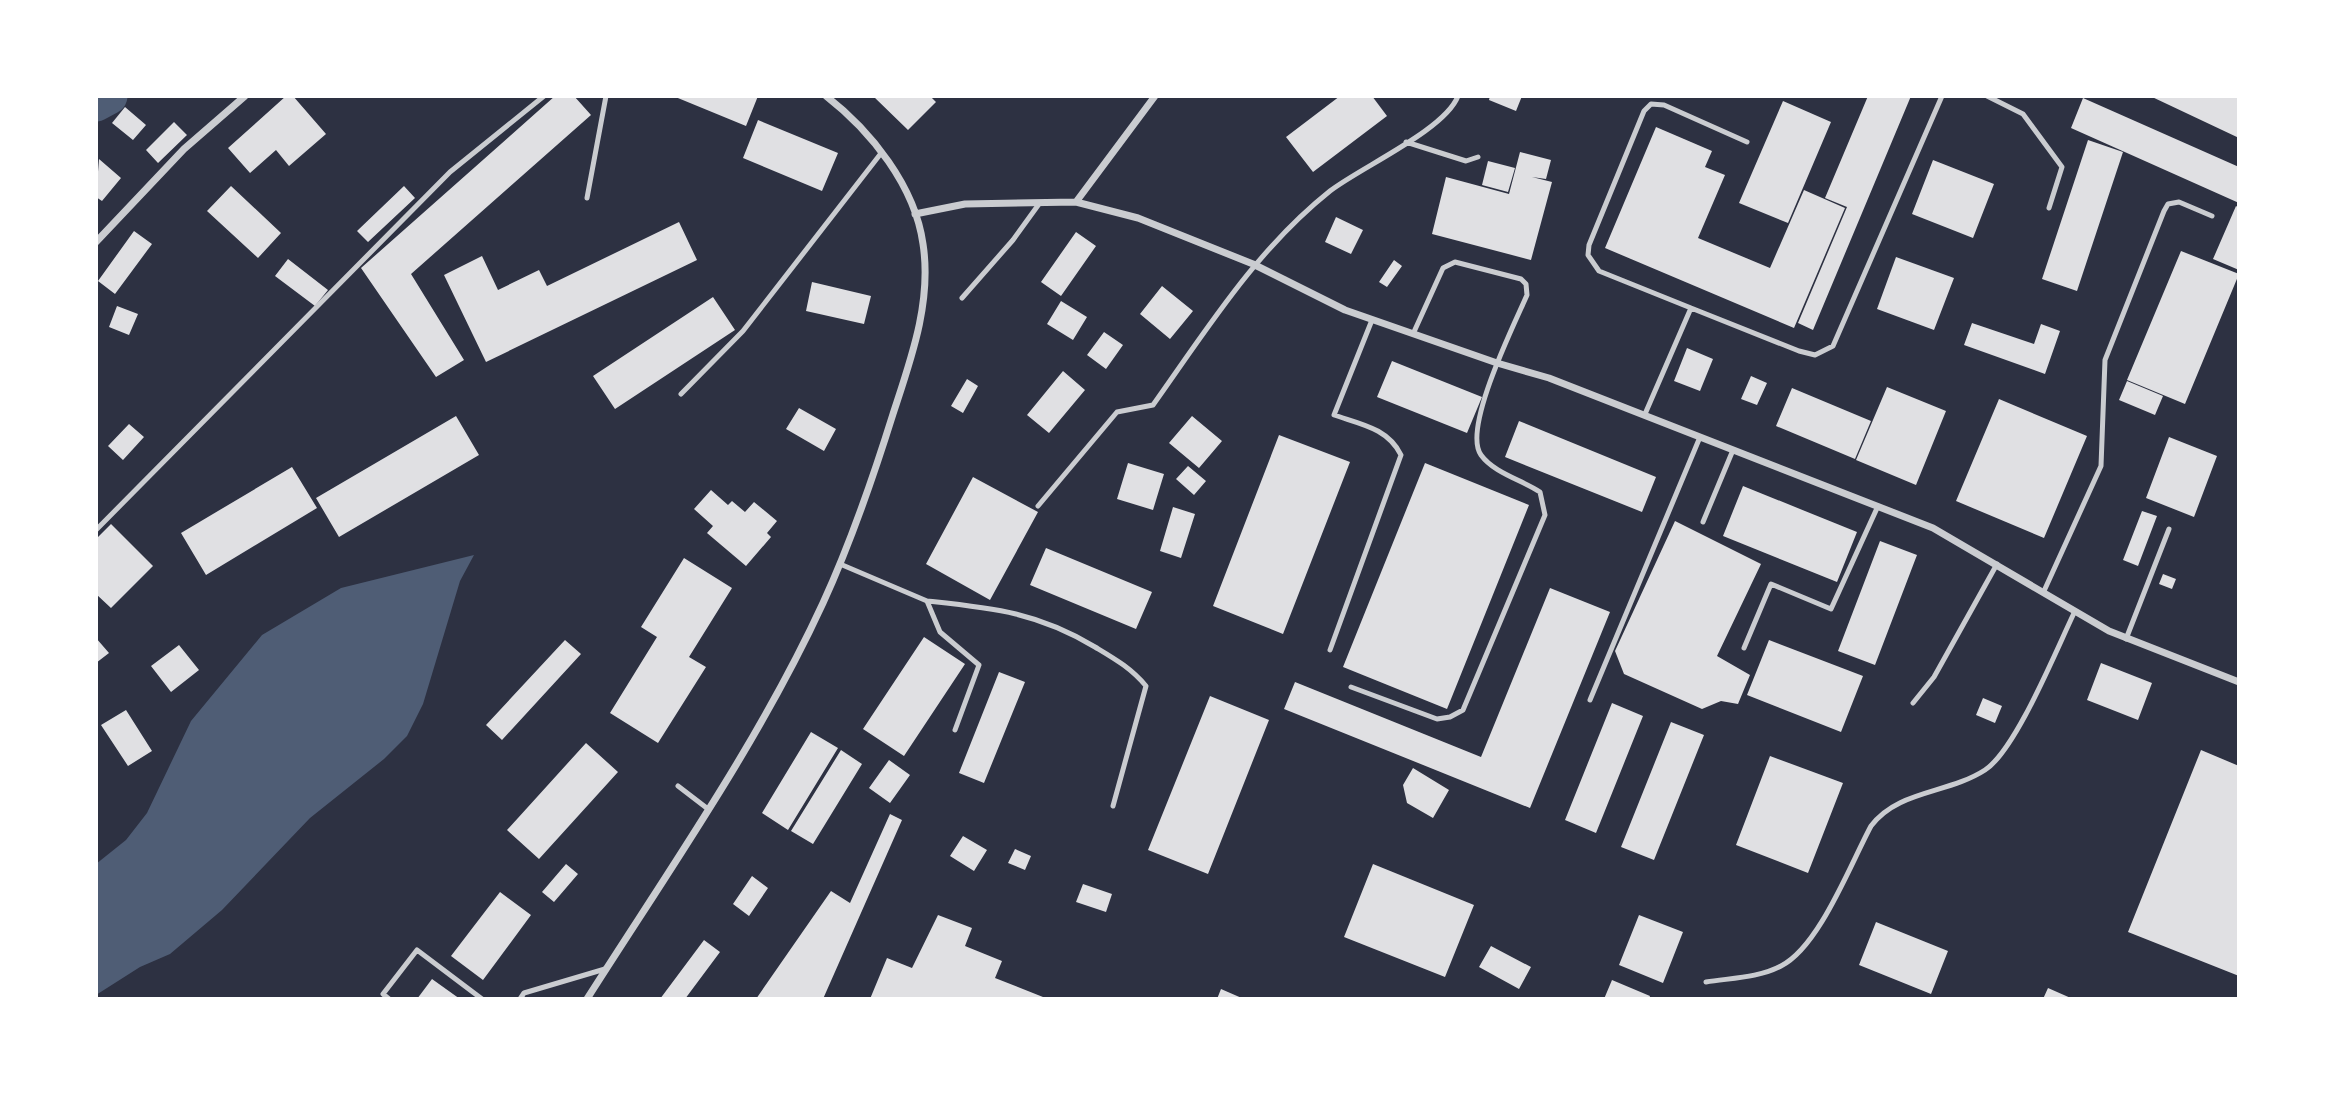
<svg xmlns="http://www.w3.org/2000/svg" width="2335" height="1095" font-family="'Sofia Sans Condensed',sans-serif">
	<rect width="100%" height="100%" fill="#2d3142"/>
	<!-- water -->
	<path fill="#4f5d75" d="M 474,555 L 460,581 L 423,704 L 407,736 L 384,759 L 310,818 L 222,910 L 170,954 L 140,967 L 96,995 L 96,864 L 126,840 L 147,813 L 191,721 L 262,635 L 341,588 Z"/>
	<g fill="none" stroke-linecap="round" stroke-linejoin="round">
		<!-- river -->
		<path stroke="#4f5d75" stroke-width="37" d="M 96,103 L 109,96"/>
	</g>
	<!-- building -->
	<path fill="#e0e0e3" d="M 286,96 L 293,96 L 326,134 L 289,166 L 276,150 L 250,173 L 228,148 Z
		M 555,96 L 574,96 L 591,115 L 411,274 L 464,360 L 436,377 L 361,268 Z
		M 673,96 L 758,96 L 746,126 Z
		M 873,96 L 930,96 L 936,102 L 908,130 Z
		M 1340,96 L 1372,96 L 1387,116 L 1313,172 L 1286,137 Z
		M 1490,96 L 1522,96 L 1516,111 L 1489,100 Z
		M 1868,96 L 1911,96 L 1813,330 L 1798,323 L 1847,207 L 1825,198 Z
		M 2150,96 L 2239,96 L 2239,138 Z
		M 2083,98 L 2239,167 L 2239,203 L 2071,128 Z
		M 1783,101 L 1831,122 L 1788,223 L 1739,203 Z
		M 125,107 L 146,125 L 133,140 L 112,123 Z
		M 758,120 L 838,153 L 822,191 L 743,158 Z
		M 174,122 L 187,135 L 158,163 L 146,150 Z
		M 1656,127 L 1712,151 L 1705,167 L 1725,175 L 1698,238 L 1770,268 L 1804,190 L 1845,208 L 1794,328 L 1605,248 Z
		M 2088,140 L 2123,152 L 2077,291 L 2042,279 Z
		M 1520,152 L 1551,160 L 1546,179 L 1532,177 L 1552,182 L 1531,260 L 1432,234 L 1446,177 L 1509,194 Z
		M 99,159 L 121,178 L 102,201 L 96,197 Z
		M 1933,160 L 1994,184 L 1973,238 L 1912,214 Z
		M 1488,161 L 1515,168 L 1508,192 L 1482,185 Z
		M 231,186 L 281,233 L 258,258 L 207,211 Z
		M 404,186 L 415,198 L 368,242 L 357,231 Z
		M 2236,206 L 2239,208 L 2239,270 L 2213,259 Z
		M 1336,217 L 1363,230 L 1351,254 L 1325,242 Z
		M 679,222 L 697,260 L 486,362 L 444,275 L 482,256 L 498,290 L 539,270 L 547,286 Z
		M 134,231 L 152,244 L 115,294 L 98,281 Z
		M 1076,232 L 1096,246 L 1061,296 L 1041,282 Z
		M 2181,251 L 2239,274 L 2185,404 L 2127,380 Z
		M 1896,257 L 1954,278 L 1934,330 L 1877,309 Z
		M 288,259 L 328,290 L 315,306 L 275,276 Z
		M 1394,260 L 1402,266 L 1387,287 L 1379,282 Z
		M 812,282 L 871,296 L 864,324 L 806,311 Z
		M 1162,286 L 1193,311 L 1170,339 L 1140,314 Z
		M 713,297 L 735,330 L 615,409 L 593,376 Z
		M 1061,301 L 1087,317 L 1073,340 L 1047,324 Z
		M 117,306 L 138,314 L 129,335 L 109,327 Z
		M 1972,323 L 2034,344 L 2041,324 L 2060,331 L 2045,374 L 1964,345 Z
		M 1104,332 L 1123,345 L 1106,369 L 1087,355 Z
		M 1687,348 L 1713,359 L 1700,391 L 1674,381 Z
		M 1392,361 L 1482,397 L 1467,433 L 1377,397 Z
		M 1063,371 L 1085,390 L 1049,433 L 1027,415 Z
		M 1751,376 L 1767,383 L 1757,405 L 1741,399 Z
		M 967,379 L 978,386 L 963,413 L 951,406 Z
		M 2127,381 L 2163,396 L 2155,415 L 2119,400 Z
		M 1887,387 L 1946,411 L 1916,485 L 1856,460 Z
		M 1792,388 L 1871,421 L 1855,459 L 1776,426 Z
		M 1999,399 L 2087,436 L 2044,538 L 1956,501 Z
		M 799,408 L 836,429 L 824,451 L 786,429 Z
		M 456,416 L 479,455 L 339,537 L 316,498 Z
		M 1192,416 L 1222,441 L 1199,468 L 1169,443 Z
		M 1519,421 L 1656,477 L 1642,512 L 1505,457 Z
		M 129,424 L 144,437 L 123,460 L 108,446 Z
		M 1279,435 L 1350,462 L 1283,634 L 1213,606 Z
		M 2169,437 L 2217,456 L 2194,517 L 2146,498 Z
		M 1128,463 L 1164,474 L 1153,510 L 1117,499 Z
		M 1425,463 L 1529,505 L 1447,709 L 1343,667 Z
		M 1188,466 L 1206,481 L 1194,495 L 1176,479 Z
		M 292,467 L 317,508 L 206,575 L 181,533 Z
		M 973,477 L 1038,512 L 990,600 L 926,564 Z
		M 1743,486 L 1857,532 L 1837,582 L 1723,536 Z
		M 711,490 L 728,505 L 732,501 L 745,512 L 754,502 L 777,521 L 767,533 L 771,537 L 746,566 L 707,533 L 713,526 L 694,509 Z
		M 1173,507 L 1195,514 L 1181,558 L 1160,551 Z
		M 2142,511 L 2157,516 L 2138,566 L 2123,560 Z
		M 1675,521 L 1761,564 L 1717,656 L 1750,675 L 1738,704 L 1721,701 L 1702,709 L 1624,674 L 1615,651 Z
		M 111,524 L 153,566 L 111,608 L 96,594 L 96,539 Z
		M 1880,541 L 1917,555 L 1875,665 L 1838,651 Z
		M 1046,548 L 1152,592 L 1136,629 L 1030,585 Z
		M 684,558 L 732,588 L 689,657 L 706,667 L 658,743 L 610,713 L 657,637 L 641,627 Z
		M 2163,574 L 2176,579 L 2172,589 L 2159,584 Z
		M 1550,588 L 1610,612 L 1530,808 L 1284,709 L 1295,682 L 1481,757 Z
		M 924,637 L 965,664 L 904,756 L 863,729 Z
		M 96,638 L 109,653 L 96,663 Z
		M 565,640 L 581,654 L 502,740 L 486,725 Z
		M 1769,640 L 1863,676 L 1841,732 L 1747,695 Z
		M 179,645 L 199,670 L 171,692 L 151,666 Z
		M 2101,663 L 2152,683 L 2138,720 L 2087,700 Z
		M 999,672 L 1025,682 L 984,783 L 959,773 Z
		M 1210,696 L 1269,720 L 1208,874 L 1148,850 Z
		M 1983,698 L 2002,706 L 1995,723 L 1976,715 Z
		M 1612,703 L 1643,716 L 1596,833 L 1565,820 Z
		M 126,710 L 152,751 L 128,766 L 101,725 Z
		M 1671,722 L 1704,735 L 1654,860 L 1621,847 Z
		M 811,732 L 838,748 L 788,830 L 762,813 Z
		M 586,743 L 618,772 L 539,859 L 507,830 Z
		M 841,750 L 862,764 L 813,844 L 791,831 Z
		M 2201,750 L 2239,766 L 2239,976 L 2128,932 Z
		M 1770,756 L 1843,783 L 1808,873 L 1736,845 Z
		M 889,760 L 910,775 L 890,803 L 869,788 Z
		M 1413,768 L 1449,790 L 1433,818 L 1407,803 L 1403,785 Z
		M 890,814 L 902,820 L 823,999 L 756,999 L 831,891 L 850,903 Z
		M 963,836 L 987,850 L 974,871 L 950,856 Z
		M 1015,849 L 1031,856 L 1025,870 L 1008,863 Z
		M 566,864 L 578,874 L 554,902 L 542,892 Z
		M 1373,864 L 1474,905 L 1445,977 L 1344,937 Z
		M 752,876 L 768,888 L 749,916 L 733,904 Z
		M 1083,884 L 1112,894 L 1106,912 L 1076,902 Z
		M 500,892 L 531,915 L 483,980 L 451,956 Z
		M 938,915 L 972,928 L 965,946 L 1002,961 L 995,978 L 1048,999 L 870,999 L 887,958 L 912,968 Z
		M 1639,915 L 1683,932 L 1663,983 L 1619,965 Z
		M 1876,922 L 1948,951 L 1931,994 L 1859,965 Z
		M 704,940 L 720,952 L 685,999 L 660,999 Z
		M 1491,946 L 1531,967 L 1519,989 L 1479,967 Z
		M 432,979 L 460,999 L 417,999 Z
		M 1612,980 L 1650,996 L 1649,999 L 1604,999 Z
		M 2048,988 L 2073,999 L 2043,999 Z
		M 1221,989 L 1244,999 L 1217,999 Z"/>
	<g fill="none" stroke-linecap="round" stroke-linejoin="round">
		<!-- service -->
		<path stroke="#caccd0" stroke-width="5" d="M 1987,96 L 2023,114 L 2062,167 L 2049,208
			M 1406,142 L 1466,161 L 1478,157
			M 587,198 L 606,96
			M 962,298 L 1013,240 L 1039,204
			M 1691,308 L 1599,271 L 1588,255 L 1589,245 L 1644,111 L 1651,104 L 1664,105 L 1747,142
			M 681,394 L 743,331 L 882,152
			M 1645,414 L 1691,308 L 1799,351 L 1815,355 L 1833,346 L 1942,96
			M 1038,506 L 1117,412 L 1153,405 C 1207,329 1256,250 1330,191 C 1361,167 1445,130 1458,96
			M 1703,522 L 1733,450
			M 96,530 L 450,172 L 544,96
			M 840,564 L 927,601 L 940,632 L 979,665 L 955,730
			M 2044,591 L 2101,466 L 2105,360 L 2164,211 L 2168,204 L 2179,202 L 2212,216
			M 927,601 C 992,608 1037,612 1095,647 C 1115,659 1131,668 1146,686 L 1113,806
			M 2126,639 L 2169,529
			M 1744,648 L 1771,584 L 1831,609 L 1878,506
			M 1330,650 L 1401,455 C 1388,428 1360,424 1334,415 L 1372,320
			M 1351,687 L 1437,719 L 1450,717 L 1463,710 L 1545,515 L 1540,492 C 1522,480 1494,473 1481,455 C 1462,429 1514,325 1527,295 L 1526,284 L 1521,279 L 1455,262 L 1443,268 L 1413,334
			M 1590,700 L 1700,437
			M 1913,703 L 1934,677 L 1997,564
			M 678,786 L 708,809
			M 1706,982 C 1730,978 1759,978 1781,966 C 1819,947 1850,865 1871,826 C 1898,790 1948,794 1985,770 C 2016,750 2057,648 2075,611
			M 389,999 L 383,994 L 417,950 L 482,999
			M 520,999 L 524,993 L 605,969"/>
		<!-- minor -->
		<path stroke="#caccd0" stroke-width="7" d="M 1076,202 L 1155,96
			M 915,214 L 965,204 L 1076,202 L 1138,218 L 1253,264 L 1345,310 L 1497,363 L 1549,378 L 1933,528 L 2109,631 L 2239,682
			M 96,242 L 184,149 L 245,96
			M 587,999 C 669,870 759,742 823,603 C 851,542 873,478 893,414 C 911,359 932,302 923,244 C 915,186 871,131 826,96"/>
	</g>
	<!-- border -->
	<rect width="2335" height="1095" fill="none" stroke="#ffffff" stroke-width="196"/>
</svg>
